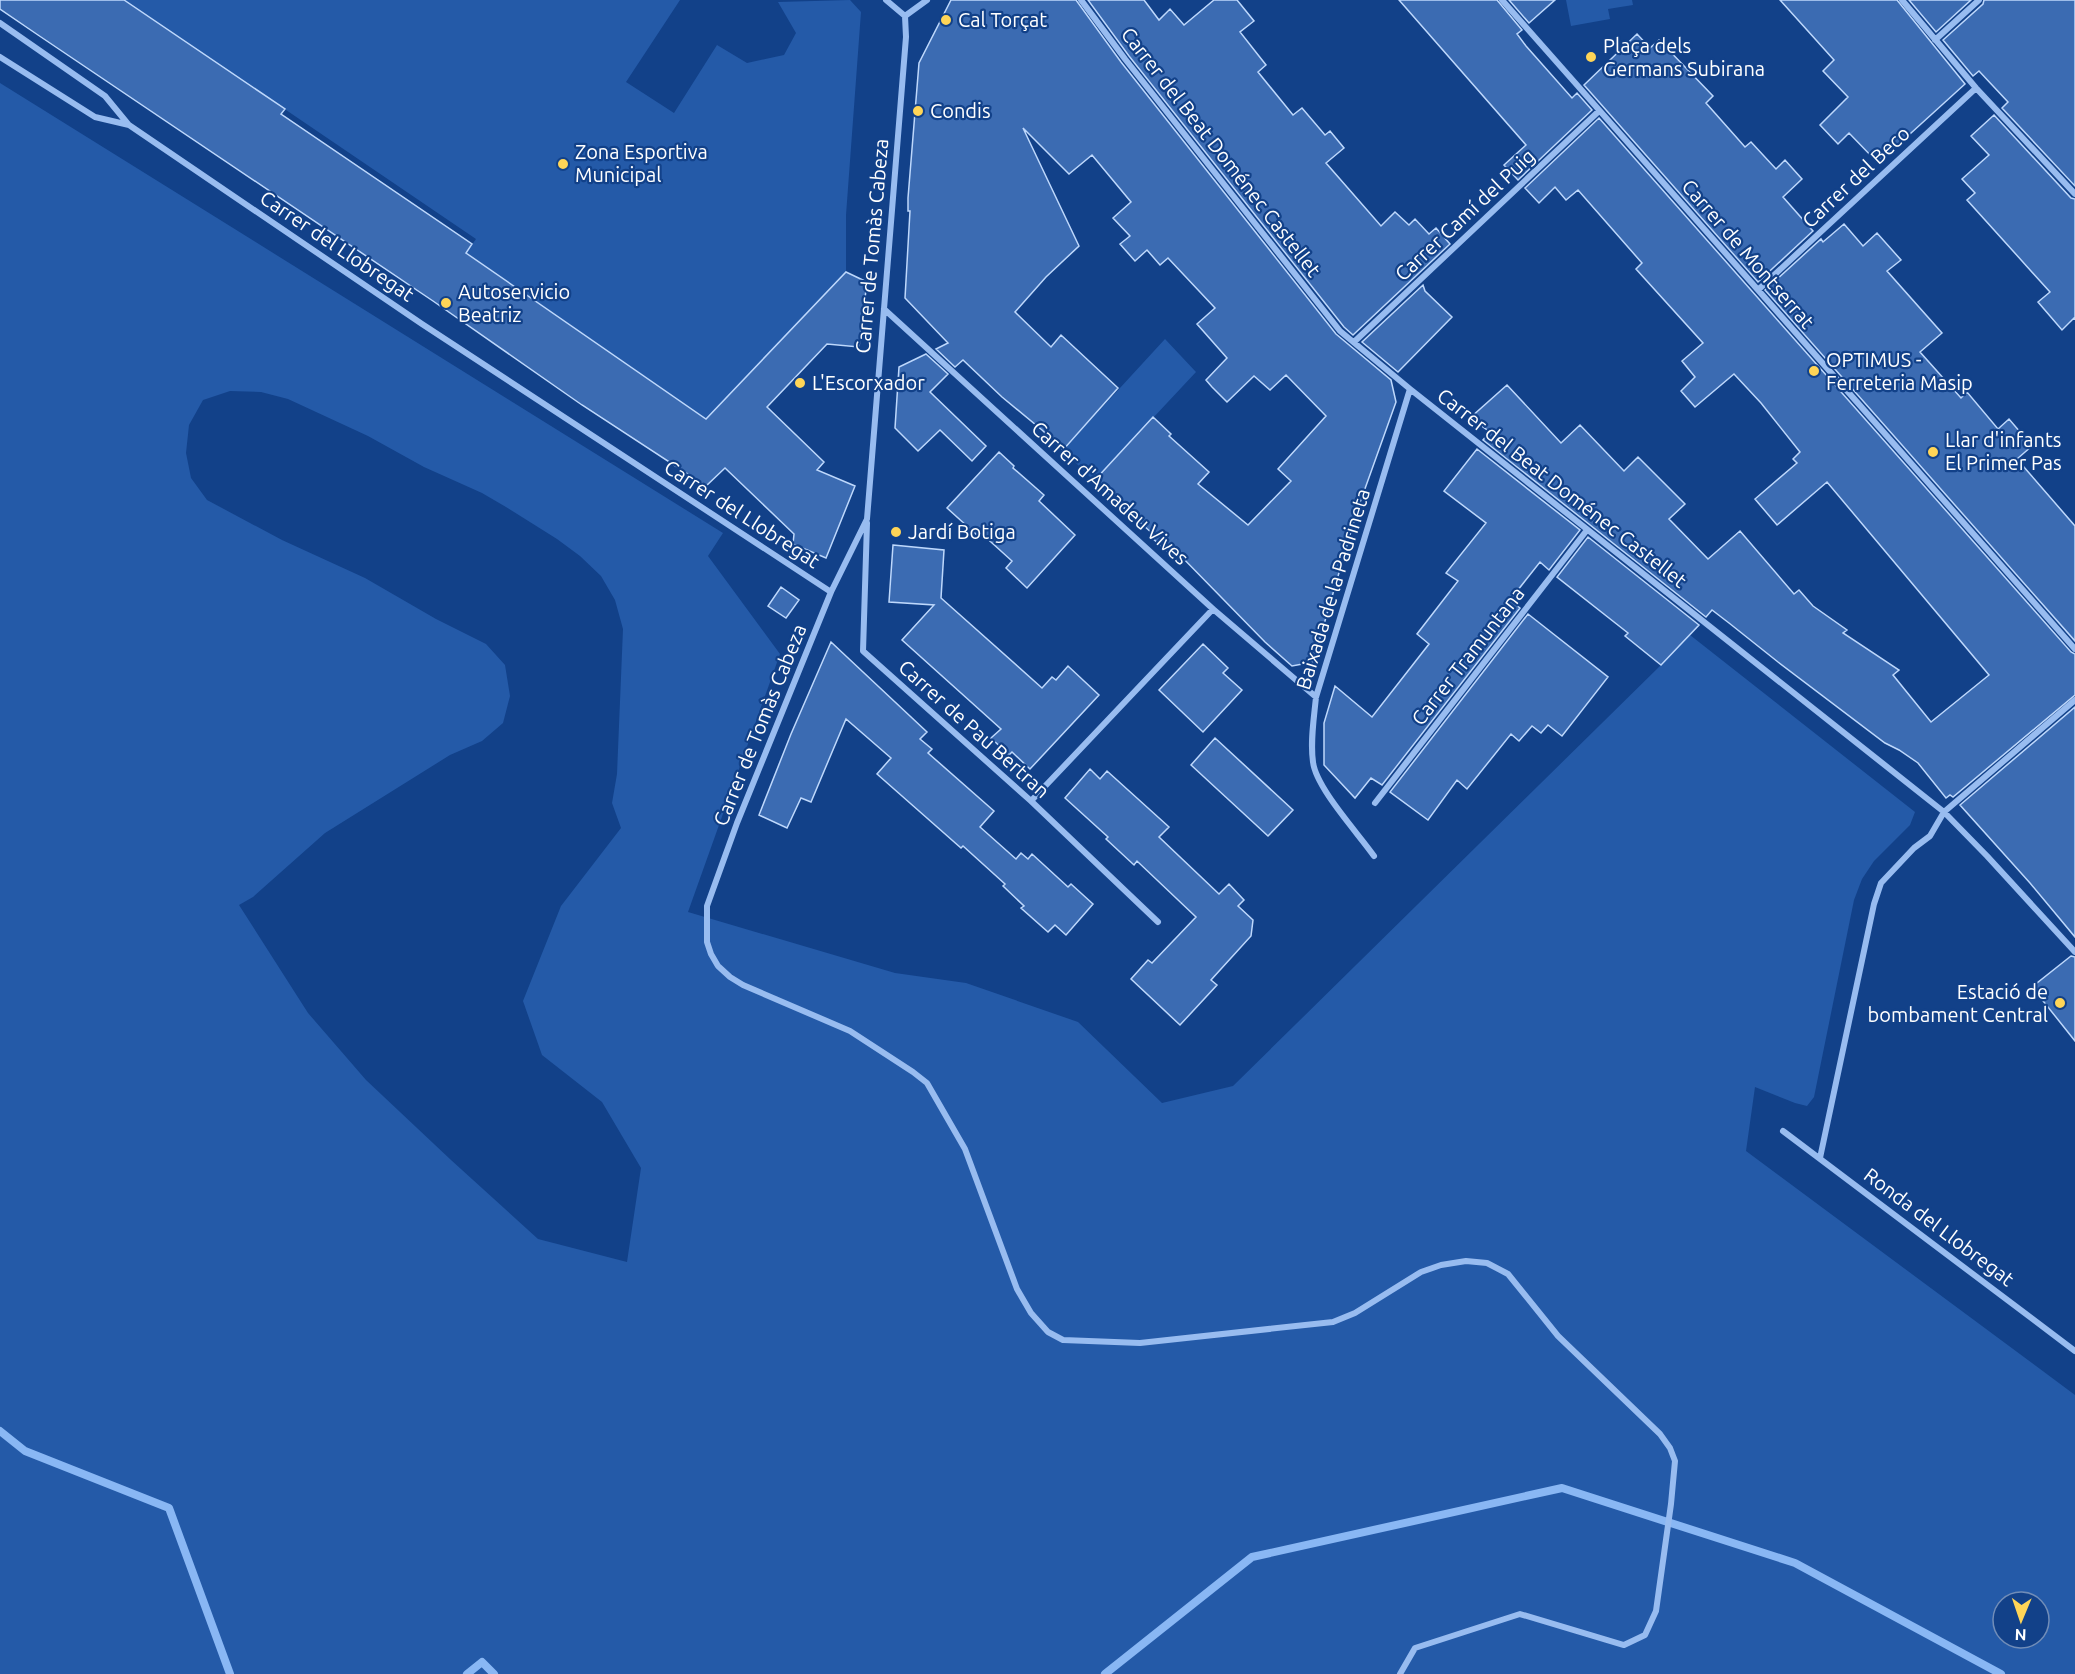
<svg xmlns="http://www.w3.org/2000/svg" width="2075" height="1674" font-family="Ubuntu,sans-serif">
	<rect width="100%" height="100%" fill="#124189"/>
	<!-- green -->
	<path fill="#245aa8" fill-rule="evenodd" d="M 124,0 L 680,0 L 626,82 L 674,113 L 717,45 L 747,63 L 784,55 L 796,33 L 778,2 L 850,0 L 861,12 L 846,215 L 846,272 L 706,419 L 470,255 L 466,253 L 476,239 Z
		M 1566,0 L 1632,0 L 1633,5 L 1608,9 L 1610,19 L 1571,26 Z
		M 0,83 L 723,533 L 708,556 L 780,654 L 688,912 L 895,973 L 966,983 L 1078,1022 L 1162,1103 L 1233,1086 L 1661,665 L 1690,635 L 1915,812 L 1910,825 L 1874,861 L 1862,879 L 1854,900 L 1814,1097 L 1807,1106 L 1795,1103 L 1755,1087 L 1746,1151 L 2075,1395 L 2075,1674 L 0,1674 ZM 230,391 L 261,392 L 288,399 L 368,436 L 424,467 L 482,493 L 506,507 L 557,539 L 580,556 L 601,576 L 615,600 L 623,629 L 617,774 L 612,803 L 621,828 L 561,906 L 523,1001 L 542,1055 L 602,1102 L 641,1168 L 627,1262 L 538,1239 L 451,1160 L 366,1080 L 308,1013 L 239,905 L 253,897 L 325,833 L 450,755 L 482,741 L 503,723 L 510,696 L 505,665 L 486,644 L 436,619 L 365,578 L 282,540 L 207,500 L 191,478 L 186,453 L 189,425 L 203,400 ZM 2003,1602 L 2039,1602 L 2039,1638 L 2003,1638 Z
		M 1165,339 L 1196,372 L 1094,481 L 1063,450 Z"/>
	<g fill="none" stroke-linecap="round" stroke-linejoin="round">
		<!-- stream -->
		<path stroke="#89b7f4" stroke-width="8" d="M 0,1431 L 25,1451 L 169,1508 L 230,1674
			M 467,1674 L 482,1662 L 494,1674
			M 1105,1674 L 1252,1557 L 1562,1488 L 1795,1563 L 2001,1674"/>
	</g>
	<!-- building -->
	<path fill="#3b6bb2" stroke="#bed8fc" stroke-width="1.5" d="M 0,0 L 124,0 L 285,109 L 281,114 L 472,244 L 466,253 L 706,419 L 846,272 L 867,282 L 859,347 L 827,344 L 767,407 L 824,462 L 817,470 L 855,486 L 826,558 L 793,544 L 794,534 L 725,468 L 706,486 L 582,405 L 433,301 L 38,35 L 0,9 Z
		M 951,0 L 1076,0 L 1121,62 L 1336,334 L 1391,380 L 1396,402 L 1357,511 L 1313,662 L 1292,666 L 1265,642 L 1177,552 L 1173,556 L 1151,537 L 1153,534 L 1094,481 L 1153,417 L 1171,434 L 1169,436 L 1209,472 L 1198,484 L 1248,525 L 1291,481 L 1278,469 L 1326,416 L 1286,375 L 1270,390 L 1254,376 L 1227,402 L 1212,387 L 1206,380 L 1227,358 L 1197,324 L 1215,308 L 1168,258 L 1160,265 L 1147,250 L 1135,261 L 1120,244 L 1130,236 L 1113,218 L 1131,202 L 1092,155 L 1069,174 L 1023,128 L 1079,246 L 1046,277 L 1015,312 L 1051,347 L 1061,335 L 1118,388 L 1063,450 L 1042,430 L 1002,397 L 963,360 L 955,367 L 936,349 L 948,343 L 905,298 L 910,211 L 908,211 L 908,198 L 919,63 Z
		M 1088,0 L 1144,0 L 1159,20 L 1170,9 L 1184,25 L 1214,0 L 1237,0 L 1254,21 L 1240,32 L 1266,65 L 1258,72 L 1293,115 L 1302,108 L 1325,135 L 1330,131 L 1344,148 L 1326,163 L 1381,226 L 1395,212 L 1409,225 L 1415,219 L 1429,234 L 1436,228 L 1450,244 L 1353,335 L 1344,327 L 1129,56 Z
		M 1399,0 L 1497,0 L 1522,30 L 1517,34 L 1526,46 L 1572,98 L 1577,93 L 1592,110 L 1518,180 L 1504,165 L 1526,145 Z
		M 1509,0 L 1555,0 L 1529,23 Z
		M 1780,0 L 1897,0 L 1965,84 L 1878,163 L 1849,133 L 1838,144 L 1820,125 L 1848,97 L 1823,71 L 1834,60 Z
		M 1909,0 L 1971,0 L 1936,32 Z
		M 1984,0 L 2075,0 L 2075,186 L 2002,108 L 2008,102 L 1979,71 L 1973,76 L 1943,40 L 1983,4 Z
		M 1637,34 L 1650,48 L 1659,40 L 1713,96 L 1706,103 L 1745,147 L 1751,142 L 1776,169 L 1785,160 L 1802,179 L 1783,197 L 1813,231 L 1758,282 L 1584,85 Z
		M 1994,115 L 2071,198 L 2075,199 L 2075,319 L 2074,318 L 2062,330 L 2038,302 L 2050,292 L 1967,200 L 1975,193 L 1962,179 L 1989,155 L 1971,136 Z
		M 1599,118 L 2071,652 L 2075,654 L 2075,695 L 1953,797 L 1950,795 L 1946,798 L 1918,763 L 1899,750 L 1885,743 L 1778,662 L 1729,623 L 1712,610 L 1706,617 L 1483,440 L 1490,432 L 1470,418 L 1507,385 L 1561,443 L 1580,425 L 1624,471 L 1638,457 L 1685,504 L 1669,519 L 1708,559 L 1740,531 L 1794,594 L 1799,590 L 1813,606 L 1847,630 L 1843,633 L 1899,670 L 1893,675 L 1931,722 L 1989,675 L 1827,482 L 1777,525 L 1755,499 L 1797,463 L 1793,459 L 1800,452 L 1761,403 L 1734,374 L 1695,407 L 1681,391 L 1695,377 L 1682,361 L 1703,343 L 1636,269 L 1642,263 L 1578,190 L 1566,200 L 1555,187 L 1539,203 L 1525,188 Z
		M 1844,224 L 1863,246 L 1877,233 L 1901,260 L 1887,271 L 1942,333 L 1920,352 L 1961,398 L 1967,392 L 1998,429 L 2009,419 L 2032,446 L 2017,459 L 2075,526 L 2075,641 L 1765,290 L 1821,239 L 1823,242 Z
		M 1423,285 L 1425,291 L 1452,317 L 1398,372 L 1362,342 Z
		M 926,354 L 948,374 L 930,392 L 986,446 L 972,461 L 940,430 L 918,451 L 895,428 L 899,367 Z
		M 1477,449 L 1580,530 L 1549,570 L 1540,562 L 1510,600 L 1520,608 L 1382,785 L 1371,778 L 1355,798 L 1324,765 L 1324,723 L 1335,686 L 1372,717 L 1429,644 L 1417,634 L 1458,581 L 1446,573 L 1486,523 L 1444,491 Z
		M 999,452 L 1014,466 L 1013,468 L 1044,495 L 1039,501 L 1075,535 L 1027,588 L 1006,568 L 1012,561 L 981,533 L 978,536 L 947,508 Z
		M 1588,537 L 1699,625 L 1661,665 L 1625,636 L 1628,633 L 1557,577 Z
		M 893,545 L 944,550 L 941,598 L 1042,688 L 1052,677 L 1056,680 L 1068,666 L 1099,695 L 1030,769 L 1012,752 L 1009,755 L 991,738 L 1001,729 L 902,640 L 934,605 L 889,602 Z
		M 781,587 L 799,600 L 786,618 L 768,606 Z
		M 1528,614 L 1608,677 L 1562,736 L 1548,725 L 1541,733 L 1532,726 L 1519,741 L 1511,734 L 1467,789 L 1457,780 L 1428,820 L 1390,792 Z
		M 831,642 L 927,732 L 920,739 L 932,749 L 928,753 L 994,811 L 980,827 L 1016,859 L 1021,853 L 1028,859 L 1032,854 L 1068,887 L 1071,884 L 1093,904 L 1066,935 L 1055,925 L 1048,932 L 1021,908 L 1024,906 L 1003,886 L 1005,884 L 963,846 L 961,848 L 877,774 L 891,758 L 846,719 L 811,802 L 801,798 L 787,828 L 759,815 L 791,734 Z
		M 1203,644 L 1228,668 L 1223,673 L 1242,690 L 1203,732 L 1159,690 Z
		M 2075,707 L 2075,937 L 2030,883 L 1960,805 Z
		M 1215,738 L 1293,810 L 1268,836 L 1191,765 Z
		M 1090,769 L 1100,779 L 1107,771 L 1169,827 L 1159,837 L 1219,894 L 1229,884 L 1244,900 L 1238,906 L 1253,920 L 1251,936 L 1211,980 L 1217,985 L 1180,1025 L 1131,979 L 1148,960 L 1152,963 L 1196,917 L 1137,861 L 1134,865 L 1106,839 L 1108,837 L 1065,798 Z
		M 2071,956 L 2075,957 L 2075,1041 L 2032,987 Z"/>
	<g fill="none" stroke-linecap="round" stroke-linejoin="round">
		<!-- street -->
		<path stroke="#98bcf0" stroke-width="6" d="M 886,0 L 905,16
			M 1081,0 L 1125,59 L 1340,331 L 1410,389 L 1944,812 L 1987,856 L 2075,952
			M 1502,0 L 2075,649
			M 1902,0 L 1976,88 L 2075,194
			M 905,16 L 906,37 L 867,519 L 831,592 L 737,823 L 707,906 L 707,942 L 711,954 L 718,966 L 730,977 L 743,985 L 850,1031 L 913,1072 L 927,1083 L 965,1149 L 1017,1289 L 1031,1313 L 1048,1332 L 1063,1340 L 1140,1343 L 1333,1322 L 1355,1313 L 1421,1272 L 1441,1265 L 1466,1261 L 1487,1263 L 1508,1274 L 1558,1336 L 1660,1434 L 1670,1448 L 1675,1461 L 1671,1504 L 1656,1611 L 1645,1635 L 1624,1645 L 1520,1614 L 1415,1648 L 1400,1674
			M 905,16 L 927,0
			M 0,23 L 105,96 L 128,124
			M 1935,40 L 1979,0
			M 0,57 L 95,117 L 129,125 L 422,324 L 831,592
			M 1758,290 L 1976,88
			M 884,309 L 1213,609 L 1316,697
			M 1354,342 L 1599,111
			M 867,523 L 863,651 L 1031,801 L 1158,922
			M 1031,801 L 1213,609
			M 1375,803 L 1587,530
			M 1374,856 C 1358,833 1316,788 1313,762 C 1310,741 1314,718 1316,697 L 1410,389
			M 1783,1131 L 2075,1351
			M 1820,1158 L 1874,904 L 1881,883 L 1914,848 L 1930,836 L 1944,812 L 2075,700"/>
	</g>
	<!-- markers -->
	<g fill="#ffd557" stroke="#124189" stroke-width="2">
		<circle cx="946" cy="20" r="6"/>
		<circle cx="1591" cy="57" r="6"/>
		<circle cx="918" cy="111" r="6"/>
		<circle cx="563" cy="164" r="6"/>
		<circle cx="446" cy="303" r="6"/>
		<circle cx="1814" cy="371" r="6"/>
		<circle cx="800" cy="383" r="6"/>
		<circle cx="1933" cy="452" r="6"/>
		<circle cx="896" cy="532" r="6"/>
		<circle cx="2060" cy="1003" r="6"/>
	</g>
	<g text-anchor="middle" stroke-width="4.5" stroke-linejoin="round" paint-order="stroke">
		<!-- poi labels -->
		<g font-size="20" fill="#fff" stroke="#124189" text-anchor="start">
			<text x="958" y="27">Cal Torçat</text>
			<text x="1603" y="53">Plaça dels<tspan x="1603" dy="23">Germans Subirana</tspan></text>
			<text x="930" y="118">Condis</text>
			<text x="575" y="159">Zona Esportiva<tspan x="575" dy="23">Municipal</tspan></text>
			<text x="458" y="299">Autoservicio<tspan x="458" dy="23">Beatriz</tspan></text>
			<text x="1826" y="367">OPTIMUS -<tspan x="1826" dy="23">Ferreteria Masip</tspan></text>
			<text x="812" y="390">L'Escorxador</text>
			<text x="1945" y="447">Llar d'infants<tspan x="1945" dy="23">El Primer Pas</tspan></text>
			<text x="908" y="539">Jardí Botiga</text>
			<text x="2048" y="999" text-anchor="end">Estació de<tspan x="2048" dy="23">bombament Central</tspan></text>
		</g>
		<!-- street labels -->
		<g font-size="20" fill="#fff" stroke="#124189">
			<text transform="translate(1221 152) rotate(52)" y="7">Carrer del Beat Doménec Castellet</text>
			<text transform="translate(1856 177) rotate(-43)" y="7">Carrer del Beco</text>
			<text transform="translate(1465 215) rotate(-43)" y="7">Carrer Camí del Puig</text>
			<text transform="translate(337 246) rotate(34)" y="7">Carrer del Llobregat</text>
			<text transform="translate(872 246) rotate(-85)" y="7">Carrer de Tomàs Cabeza</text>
			<text transform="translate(1748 254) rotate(49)" y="7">Carrer de Montserrat</text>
			<text transform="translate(1562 488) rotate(38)" y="7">Carrer del Beat Doménec Castellet</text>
			<text transform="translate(1110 493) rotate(42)" y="7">Carrer d'Amadeu Vives</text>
			<text transform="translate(742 514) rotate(33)" y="7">Carrer del Llobregat</text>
			<text transform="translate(1333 589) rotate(-73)" y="7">Baixada de la Padrineta</text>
			<text transform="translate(1468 656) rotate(-52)" y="7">Carrer Tramuntana</text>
			<text transform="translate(760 725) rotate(-68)" y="7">Carrer de Tomàs Cabeza</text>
			<text transform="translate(974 729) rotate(42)" y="7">Carrer de Pau Bertran</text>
			<text transform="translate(1939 1227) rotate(37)" y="7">Ronda del Llobregat</text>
		</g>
	</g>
	<!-- north arrow -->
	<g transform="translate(2021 1620) rotate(182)"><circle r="28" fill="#124189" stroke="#718db8" stroke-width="1.5"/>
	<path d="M0-4.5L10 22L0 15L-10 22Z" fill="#ffd557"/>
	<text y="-9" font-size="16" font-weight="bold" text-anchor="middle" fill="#ffffff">N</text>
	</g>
</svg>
